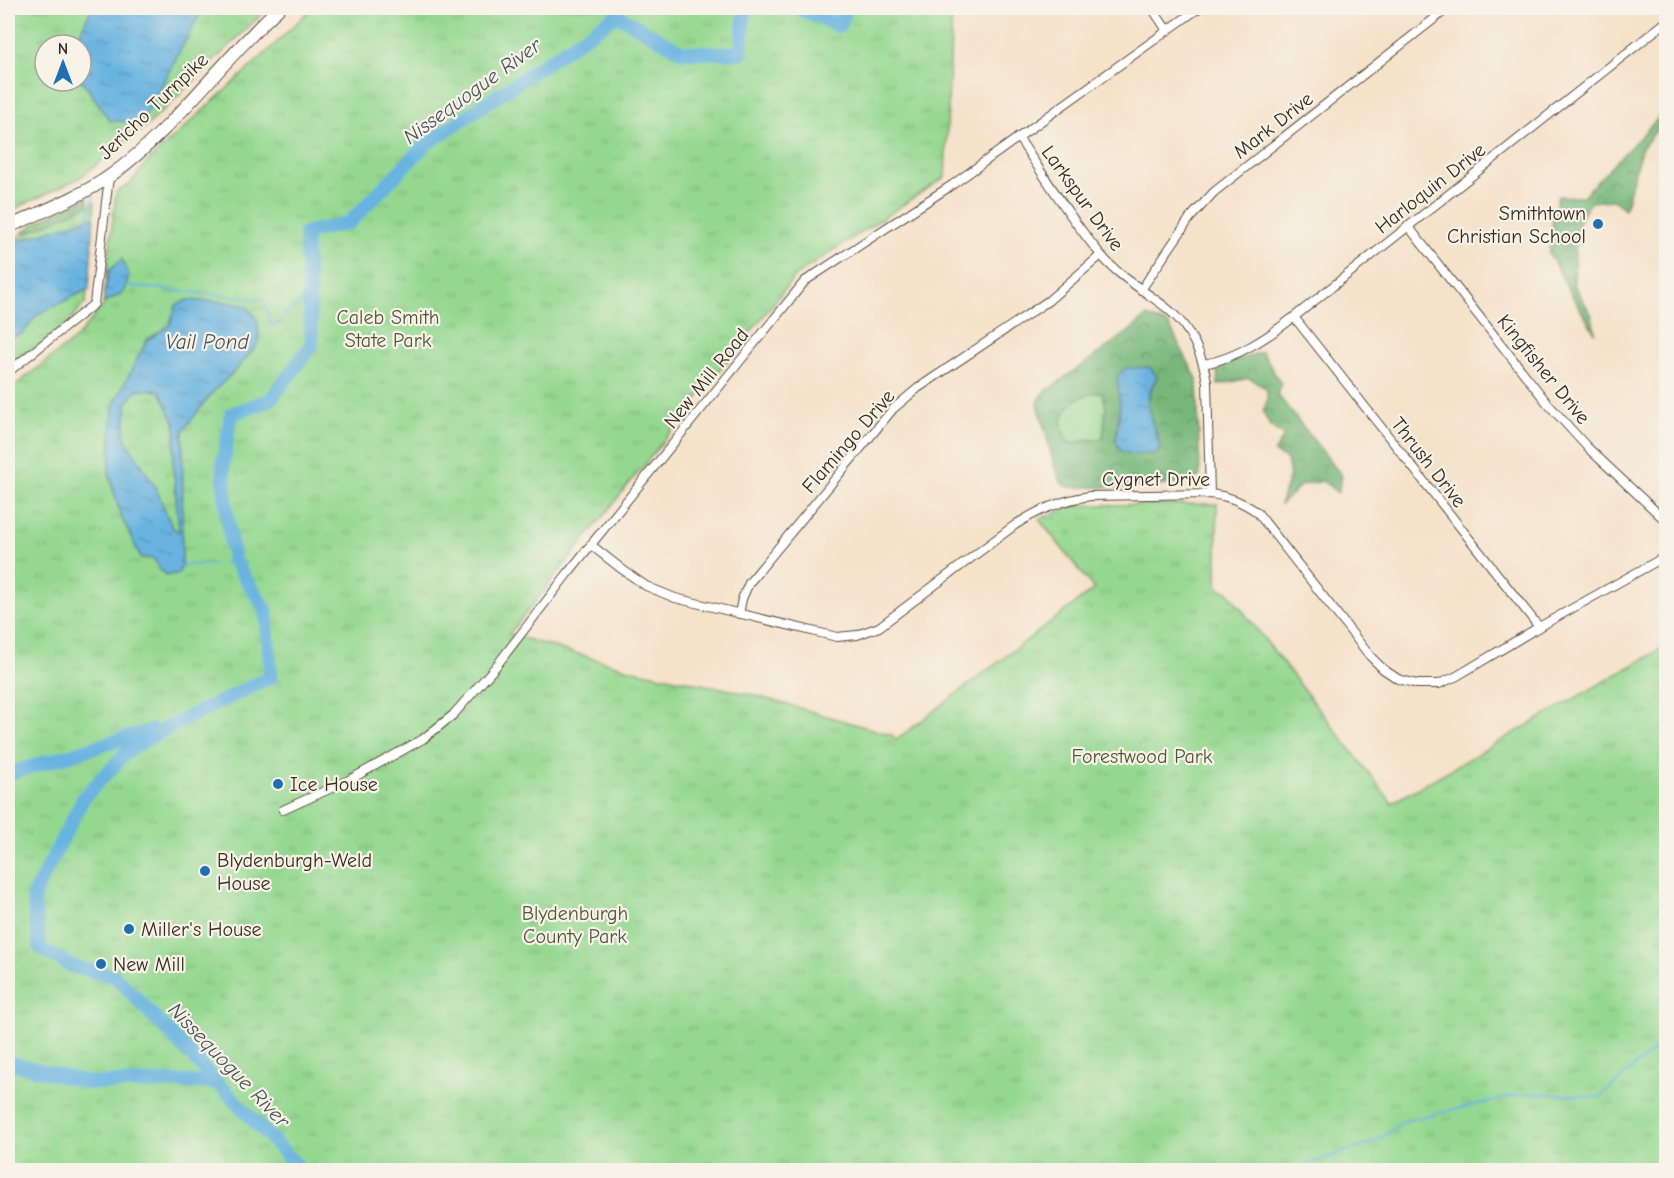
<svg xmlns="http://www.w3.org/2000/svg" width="1674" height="1178" font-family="'Comic Neue',sans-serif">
	<defs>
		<pattern id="forest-crowns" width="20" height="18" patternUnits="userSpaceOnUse" patternTransform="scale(1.5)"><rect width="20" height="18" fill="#77b87a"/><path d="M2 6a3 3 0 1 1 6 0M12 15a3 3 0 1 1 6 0" fill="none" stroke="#639663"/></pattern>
		<pattern id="park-tufts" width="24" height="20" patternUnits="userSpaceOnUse" patternTransform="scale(1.5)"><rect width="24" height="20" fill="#94d890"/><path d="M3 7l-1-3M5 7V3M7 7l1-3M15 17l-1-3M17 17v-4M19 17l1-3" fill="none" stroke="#80ba7c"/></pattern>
		<pattern id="water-ripples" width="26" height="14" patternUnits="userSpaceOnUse" patternTransform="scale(1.5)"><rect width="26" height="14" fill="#68b3e0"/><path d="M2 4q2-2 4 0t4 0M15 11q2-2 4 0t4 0" fill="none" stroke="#5792b5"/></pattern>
	</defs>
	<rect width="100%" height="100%" fill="#f7f3e8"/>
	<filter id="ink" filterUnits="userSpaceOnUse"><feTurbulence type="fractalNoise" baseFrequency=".0167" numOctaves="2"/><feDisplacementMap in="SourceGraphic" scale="12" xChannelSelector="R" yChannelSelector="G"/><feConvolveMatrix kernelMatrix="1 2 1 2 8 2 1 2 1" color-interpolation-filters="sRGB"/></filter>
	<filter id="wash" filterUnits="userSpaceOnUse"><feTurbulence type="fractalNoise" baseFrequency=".008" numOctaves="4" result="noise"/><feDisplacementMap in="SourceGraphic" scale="24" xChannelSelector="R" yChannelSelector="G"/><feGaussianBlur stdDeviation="1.35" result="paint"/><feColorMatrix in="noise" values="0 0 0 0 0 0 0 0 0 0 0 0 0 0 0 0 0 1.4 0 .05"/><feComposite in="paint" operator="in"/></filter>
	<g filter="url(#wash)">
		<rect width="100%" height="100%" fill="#f5e2ca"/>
		<!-- green -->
		<path fill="#94d890" stroke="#688157" stroke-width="1.5" d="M 1102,391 L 1106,407 L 1103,438 L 1099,440 L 1089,439 L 1070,444 C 1048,416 1074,394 1102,391 Z"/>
		<!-- forest -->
		<path fill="url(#forest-crowns)" stroke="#59714c" stroke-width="1.5" fill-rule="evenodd" d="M 1666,110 L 1666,119 L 1641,149 L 1625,209 L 1613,200 L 1590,202 L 1579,222 L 1575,251 L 1574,285 L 1592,316 L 1595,333 L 1573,297 L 1549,253 L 1553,218 L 1558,196 L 1582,197 Z
			M 88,197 L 88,210 L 64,222 L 21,233 L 35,223 Z
			M 1147,316 L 1169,325 L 1197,379 L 1200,476 C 1182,490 1096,487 1070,487 L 1062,484 L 1054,465 L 1038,403 L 1042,394 L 1127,333 ZM 1135,368 L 1142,369 L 1157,377 C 1145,396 1147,417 1158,436 L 1132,454 L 1121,451 L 1116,442 L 1120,404 L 1118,385 ZM 1102,392 L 1106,407 L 1103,438 L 1070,444 C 1048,416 1074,394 1102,392 Z
			M 1262,352 L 1281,384 L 1277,394 L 1342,476 L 1338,493 L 1323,481 L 1301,485 L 1280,505 L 1290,475 L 1287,459 L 1274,453 L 1284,436 L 1270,426 L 1263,412 L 1267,401 L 1267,389 L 1249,378 L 1218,385 L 1217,366 Z"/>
		<!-- park -->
		<path fill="url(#park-tufts)" stroke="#688157" stroke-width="1.5" fill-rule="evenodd" d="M 8,8 L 268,8 L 147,126 L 79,178 L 8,212 ZM 45,45 L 81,45 L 81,81 L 45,81 Z
			M 312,8 L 952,8 L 945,177 L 796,275 L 509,634 L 633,670 L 754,695 L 892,735 L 896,740 L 1094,589 L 1039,519 L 1072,507 L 1090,505 L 1217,504 L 1217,588 L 1228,592 L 1392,803 L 1666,646 L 1666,1170 L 8,1170 L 8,391 L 76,338 L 103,306 L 116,192 L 129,185 L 150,159 L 268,51 Z
			M 95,202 L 86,302 L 67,324 L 8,369 L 8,242 Z"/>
		<!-- water -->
		<path fill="url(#water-ripples)" stroke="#526e7f" stroke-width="1.5" fill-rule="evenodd" d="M 92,8 L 203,8 L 142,122 L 110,121 L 81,79 L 81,45 L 74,45 Z
			M 94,217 L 89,289 L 38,314 L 22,334 L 8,338 L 8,244 Z
			M 122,259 L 129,276 L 123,293 L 104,303 C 102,291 108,283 109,271 Z
			M 187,300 L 225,302 L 247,306 L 258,321 L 259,343 L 237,369 L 212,393 L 183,431 L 182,565 L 178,574 L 166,575 L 159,569 L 154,559 L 141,558 L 121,516 L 109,474 L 113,406 L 147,340 L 170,325 L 176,305 ZM 138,389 L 160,391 L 176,426 L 173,462 L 179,532 L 172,527 L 156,488 L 124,437 L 127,403 Z
			M 1150,367 L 1157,377 C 1138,407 1155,420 1160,448 L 1155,454 L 1132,454 L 1121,451 L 1116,442 L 1120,404 L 1117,375 L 1126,368 Z"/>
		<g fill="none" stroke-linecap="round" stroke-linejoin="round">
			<!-- stream -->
			<path stroke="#68b3e0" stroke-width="2" d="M 121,138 L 128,121
				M 87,221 L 94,195
				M 122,285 L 263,300 C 268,308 267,317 271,326 L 280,323 L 286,313 L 308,297
				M 222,563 L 234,561
				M 182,565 L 214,564
				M 1290,1170 L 1377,1141 L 1402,1122 L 1526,1093 L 1600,1097 L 1666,1039"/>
			<!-- river -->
			<path stroke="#68b3e0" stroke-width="14" d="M 799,8 L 839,26 L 847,8
				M 8,774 L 152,730
				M 8,1062 L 89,1083 L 216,1082
				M 301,1170 L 116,977 L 71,966 L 40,948 L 33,896 L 84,797 L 131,748 L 179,722 L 271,677 L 266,610 L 234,561 L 227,516 L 223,465 L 231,414 L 270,400 L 312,345 L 305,233 L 349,223 L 426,144 L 617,15 L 682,52 L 741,53 L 745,8"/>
		</g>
	</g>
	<g filter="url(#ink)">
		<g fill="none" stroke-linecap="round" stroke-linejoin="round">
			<!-- minor casing -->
			<g stroke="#574638" stroke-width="10">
				<path id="minor" d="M 1152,8 L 1166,29
					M 1018,137 C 1045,177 1070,218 1101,255 C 1120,278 1146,291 1169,310 C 1190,327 1203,356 1207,382 L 1210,494
					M 1408,226 L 1548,404 L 1588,448 L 1666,521
					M 1141,290 L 1190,218 L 1214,192 L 1448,8
					M 1294,317 L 1539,627
					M 1204,364 C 1237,358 1268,337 1294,317 L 1666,22
					M 8,372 L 94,304 L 109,177
					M 591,545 L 623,570 L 646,586 L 675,598 L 837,637 L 857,635 L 879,627 L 1015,525 C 1038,510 1062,500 1090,496 L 1210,494 C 1228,496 1241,501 1257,512 L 1370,656 L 1383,669 L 1398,679 L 1417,684 L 1439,684 L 1457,676 L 1539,627 L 1666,556
					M 739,614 L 742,599 L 749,583 L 893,409 L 918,388 L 1048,301 L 1101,255
					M 283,810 L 349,780 L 423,739 L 453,715 L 497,665 L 568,573 L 805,281 L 952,185 L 1199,8"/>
			</g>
			<!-- primary casing -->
			<g stroke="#574638" stroke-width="14">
				<path id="primary" d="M 8,227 C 39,213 82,196 110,176 C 173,131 222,60 279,8"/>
			</g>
			<!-- minor -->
			<use href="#minor" stroke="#fff" stroke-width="8"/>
			<!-- primary -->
			<use href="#primary" stroke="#fff" stroke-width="12"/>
		</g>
	</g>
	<!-- markers -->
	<g fill="#1f6fb2" stroke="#f7f3e8" stroke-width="2">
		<circle cx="1598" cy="224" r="6"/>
		<circle cx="278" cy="784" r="6"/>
		<circle cx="205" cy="871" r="6"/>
		<circle cx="129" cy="929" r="6"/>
		<circle cx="101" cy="964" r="6"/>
	</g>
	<g text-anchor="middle" stroke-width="4.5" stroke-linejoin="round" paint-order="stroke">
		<!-- street labels -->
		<g font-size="20" fill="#3b2a1e" stroke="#f7f3e8">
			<text transform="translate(153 106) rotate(-44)" y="7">Jericho Turnpike</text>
			<text transform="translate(1273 125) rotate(-38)" y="7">Mark Drive</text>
			<text transform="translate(1430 188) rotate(-38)" y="7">Harloquin Drive</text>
			<text transform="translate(1083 198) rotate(54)" y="7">Larkspur Drive</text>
			<text transform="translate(1544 369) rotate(51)" y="7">Kingfisher Drive</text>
			<text transform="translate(706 378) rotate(-51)" y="7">New Mill Road</text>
			<text transform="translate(848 441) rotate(-49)" y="7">Flamingo Drive</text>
			<text transform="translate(1429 462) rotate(52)" y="7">Thrush Drive</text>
			<text x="1156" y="486">Cygnet Drive</text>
		</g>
		<!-- poi labels -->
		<g font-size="20" fill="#3b2a1e" stroke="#f7f3e8" text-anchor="start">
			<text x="1586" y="220" text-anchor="end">Smithtown<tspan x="1586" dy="23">Christian School</tspan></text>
			<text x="290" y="791">Ice House</text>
			<text x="217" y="867">Blydenburgh-Weld<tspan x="217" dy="23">House</tspan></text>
			<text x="141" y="936">Miller's House</text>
			<text x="113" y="971">New Mill</text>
		</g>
		<!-- park labels -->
		<g font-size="20" fill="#51563a" stroke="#f7f3e8">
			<text x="388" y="324">Caleb Smith<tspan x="388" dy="23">State Park</tspan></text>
			<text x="1142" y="763">Forestwood Park</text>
			<text x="575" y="920">Blydenburgh<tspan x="575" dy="23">County Park</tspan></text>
		</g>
		<!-- water labels -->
		<g font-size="21" font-style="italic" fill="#485358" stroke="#f7f3e8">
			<text transform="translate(472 91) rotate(-36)" y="7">Nissequogue River</text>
			<text x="207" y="349">Vail Pond</text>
			<text transform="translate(229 1065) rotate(46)" y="7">Nissequogue River</text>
		</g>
	</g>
	<!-- margin -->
	<rect width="1674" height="1178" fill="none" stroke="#f7f3e8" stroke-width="30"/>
	<!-- north arrow -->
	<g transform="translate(63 63)"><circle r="28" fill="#f7f3e8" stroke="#aca397" stroke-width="1.5"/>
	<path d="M0-4.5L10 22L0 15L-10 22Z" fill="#1f6fb2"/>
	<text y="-9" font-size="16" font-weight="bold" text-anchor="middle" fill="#3b2a1e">N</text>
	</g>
</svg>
